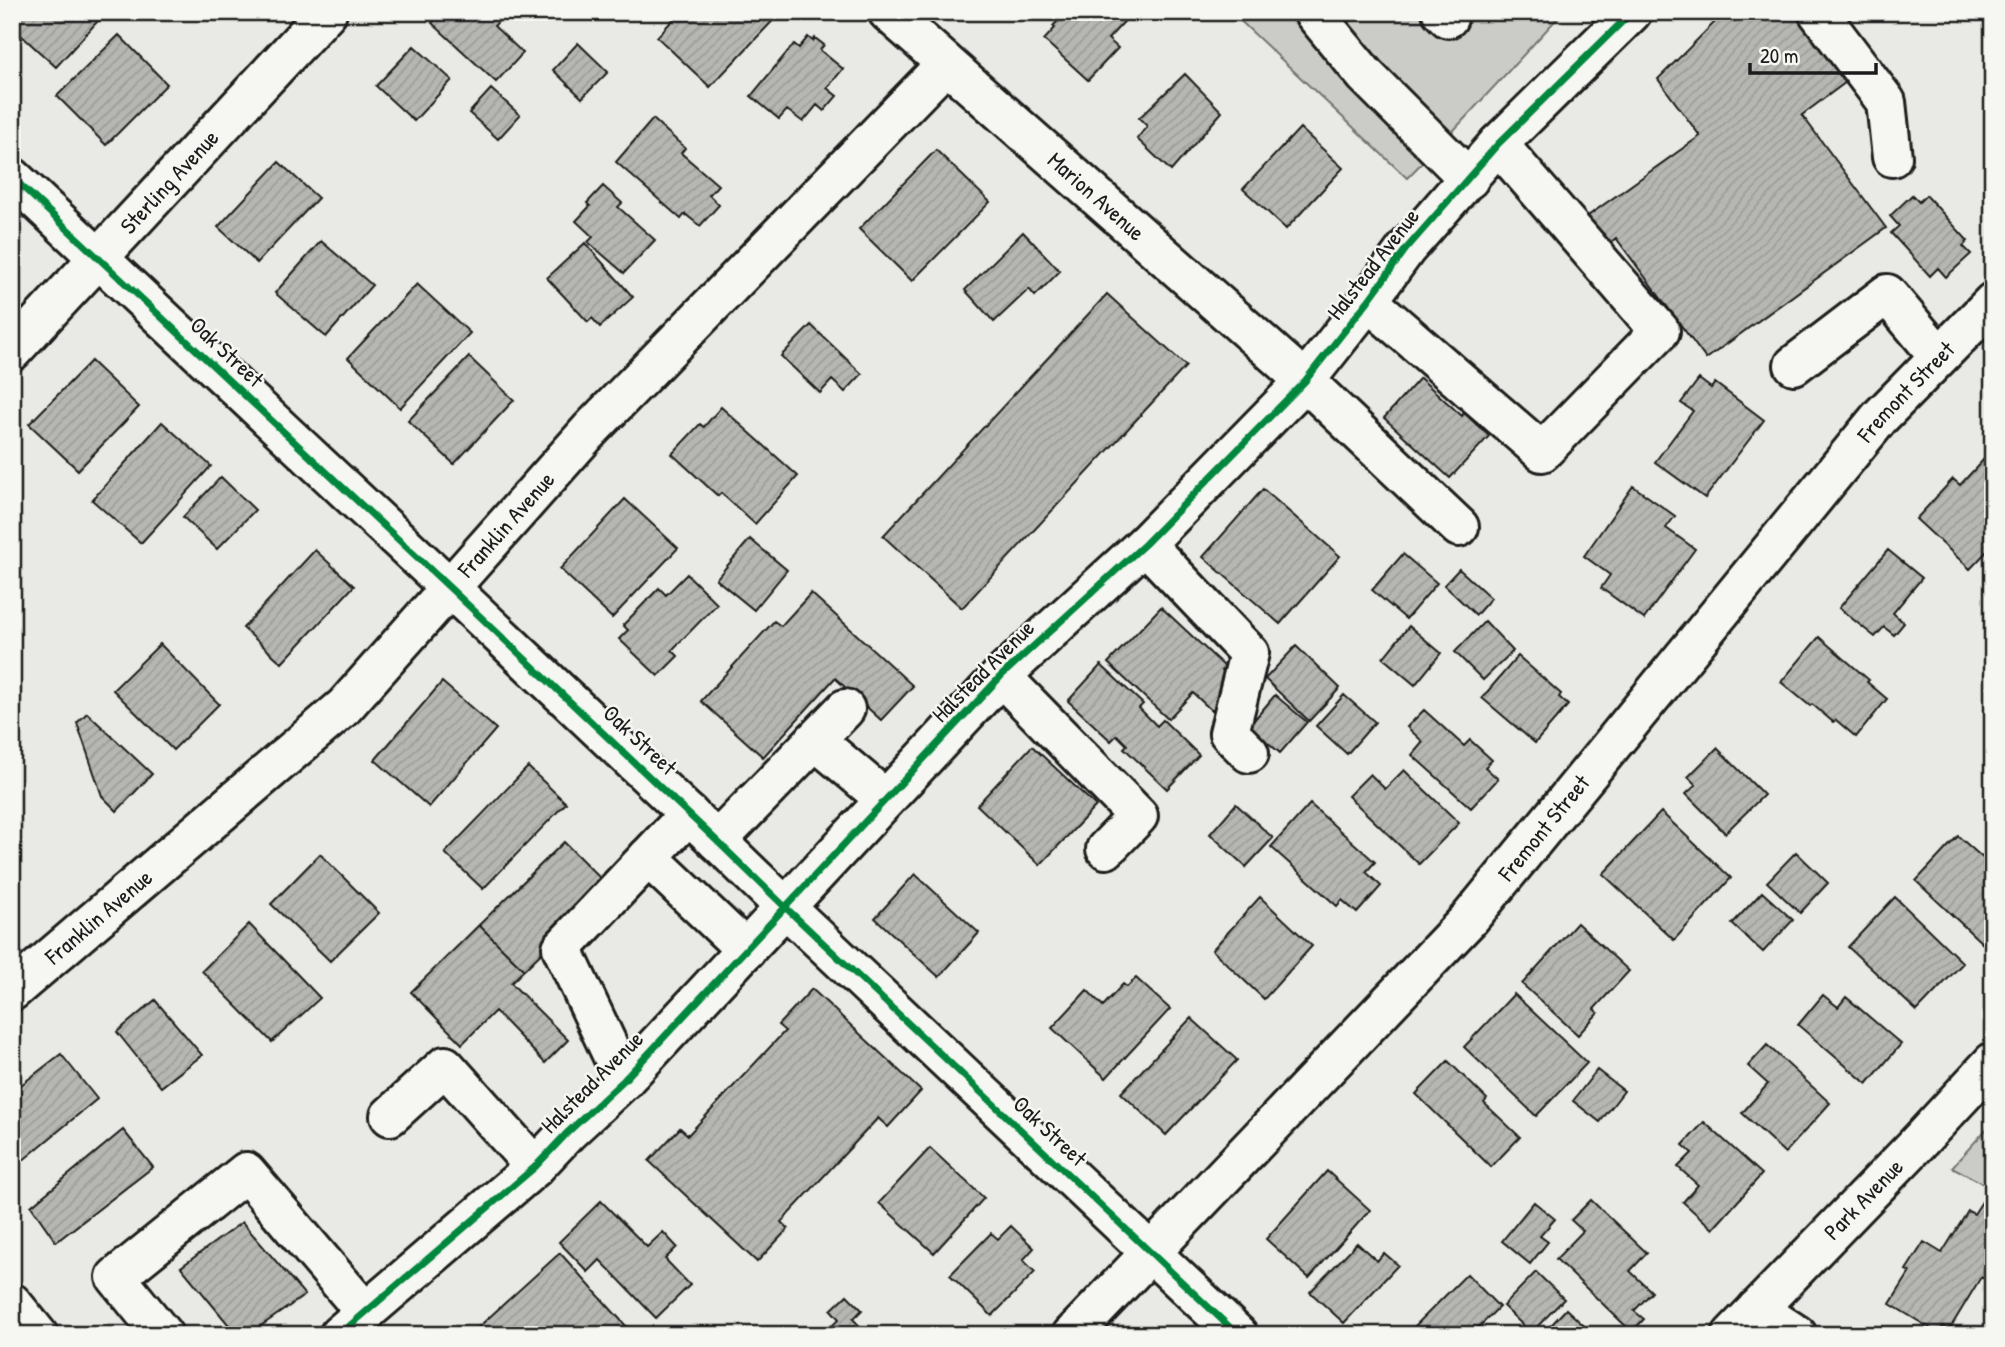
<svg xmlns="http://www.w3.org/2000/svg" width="2005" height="1347" font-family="'Patrick Hand',sans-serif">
	<defs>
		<pattern id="building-hatch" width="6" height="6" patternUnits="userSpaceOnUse" patternTransform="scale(1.75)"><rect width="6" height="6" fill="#b6b6b3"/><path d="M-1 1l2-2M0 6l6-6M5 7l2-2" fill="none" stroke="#9c9c99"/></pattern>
	</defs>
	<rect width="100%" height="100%" fill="#e9e9e5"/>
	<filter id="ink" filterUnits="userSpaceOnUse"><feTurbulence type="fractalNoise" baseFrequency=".0143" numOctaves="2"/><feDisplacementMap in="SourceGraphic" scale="14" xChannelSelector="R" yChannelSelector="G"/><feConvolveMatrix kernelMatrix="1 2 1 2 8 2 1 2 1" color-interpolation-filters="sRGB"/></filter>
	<g filter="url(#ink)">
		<!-- park -->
		<path fill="#cbcbc7" stroke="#747472" stroke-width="2" d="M 1231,12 L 1563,12 L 1455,129 L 1407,178 Z
			M 1993,1122 L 1993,1189 L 1952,1167 Z"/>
		<!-- building -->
		<path fill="url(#building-hatch)" stroke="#1c1c1c" stroke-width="2" d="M 22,12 L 106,12 L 56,67 L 12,27 L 12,23 Z
			M 442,12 L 456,12 L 458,14 L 460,12 L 507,12 L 494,26 L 523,53 L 496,82 L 432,23 Z
			M 680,12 L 780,12 L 780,13 L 710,87 L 657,37 Z
			M 1066,12 L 1133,12 L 1108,39 L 1118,48 L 1088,80 L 1044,40 L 1055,28 L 1053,26 Z
			M 1725,12 L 1800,12 L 1850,79 L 1802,115 L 1886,228 L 1706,359 L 1616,238 L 1599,252 L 1578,223 L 1700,136 L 1658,79 Z
			M 119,35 L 167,84 L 106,145 L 57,96 Z
			M 808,37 L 813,41 L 815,38 L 824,45 L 820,50 L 843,69 L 827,88 L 837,96 L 824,111 L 817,105 L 803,122 L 787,110 L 779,119 L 751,96 L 794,44 L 799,48 Z
			M 578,43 L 608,72 L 582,98 L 553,70 Z
			M 414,46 L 452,80 L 414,121 L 376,86 Z
			M 1185,74 L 1222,112 L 1171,171 L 1137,139 L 1147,126 L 1139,118 Z
			M 491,89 L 520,115 L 498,139 L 469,113 Z
			M 653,119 L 685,148 L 681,153 L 718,185 L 709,195 L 719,205 L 700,226 L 685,214 L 681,219 L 616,162 Z
			M 1300,128 L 1343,168 L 1286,229 L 1243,189 Z
			M 936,150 L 990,202 L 912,281 L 859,229 Z
			M 279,162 L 318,198 L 257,263 L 218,227 Z
			M 603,186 L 622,203 L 618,207 L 655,240 L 624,273 L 588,242 L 593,237 L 576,221 L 590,206 L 587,203 Z
			M 1912,195 L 1919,202 L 1926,195 L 1968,241 L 1963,246 L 1971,254 L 1946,277 L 1938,268 L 1930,276 L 1891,233 L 1899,226 L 1890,216 Z
			M 1023,232 L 1060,271 L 1035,296 L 1029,289 L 994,322 L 965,290 Z
			M 321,241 L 372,285 L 326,337 L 275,293 Z
			M 585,243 L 633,297 L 600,327 L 592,318 L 588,322 L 547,278 Z
			M 417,284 L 470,333 L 400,408 L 348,358 Z
			M 1107,294 L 1186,366 L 962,608 L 883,536 Z
			M 811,325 L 862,374 L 845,392 L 832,380 L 820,393 L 781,356 Z
			M 469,357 L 514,400 L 454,464 L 408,421 Z
			M 91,361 L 139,407 L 78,470 L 29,424 Z
			M 1420,378 L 1462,416 L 1464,413 L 1489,436 L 1450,478 L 1384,418 Z
			M 1699,379 L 1711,388 L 1715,383 L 1764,420 L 1705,498 L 1655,462 L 1693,411 L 1681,403 Z
			M 721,407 L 798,476 L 755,524 L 721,493 L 718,496 L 672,454 L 700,424 L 704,427 Z
			M 162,422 L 211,466 L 141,543 L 92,500 Z
			M 1986,457 L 1993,463 L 1993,545 L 1970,569 L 1916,519 L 1953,479 L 1960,485 Z
			M 221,477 L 255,510 L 217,549 L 183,517 Z
			M 1633,486 L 1675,516 L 1666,528 L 1695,549 L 1644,619 L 1601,588 L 1610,575 L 1584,556 Z
			M 1263,489 L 1340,556 L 1280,624 L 1203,557 Z
			M 625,499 L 678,548 L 612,618 L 560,569 Z
			M 750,539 L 787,570 L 754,610 L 716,579 Z
			M 315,550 L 354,586 L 282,663 L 243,628 Z
			M 1888,550 L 1922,578 L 1893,613 L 1904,623 L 1894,635 L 1884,627 L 1875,637 L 1839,608 Z
			M 1403,554 L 1437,583 L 1406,619 L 1372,590 Z
			M 1459,569 L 1491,598 L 1476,615 L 1444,585 Z
			M 687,574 L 717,604 L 672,650 L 678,656 L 658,676 L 619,639 L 628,630 L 623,625 L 659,588 L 666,595 Z
			M 811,593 L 913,686 L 881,720 L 835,678 L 763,757 L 701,701 L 774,621 L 781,626 Z
			M 1161,607 L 1225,667 L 1222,670 L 1237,685 L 1212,711 L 1193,693 L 1168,719 L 1108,663 Z
			M 1485,621 L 1513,651 L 1483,680 L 1455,652 Z
			M 1409,626 L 1441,653 L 1415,685 L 1383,658 Z
			M 1819,637 L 1869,680 L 1867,682 L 1887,699 L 1856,737 L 1836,720 L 1833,722 L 1812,704 L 1810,706 L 1781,682 Z
			M 160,644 L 219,704 L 173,750 L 113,690 Z
			M 1296,646 L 1340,688 L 1309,721 L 1265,679 Z
			M 1518,656 L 1561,694 L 1559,697 L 1568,705 L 1535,743 L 1482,698 Z
			M 1101,665 L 1143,704 L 1139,708 L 1157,726 L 1163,720 L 1199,755 L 1167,789 L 1124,748 L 1127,745 L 1117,735 L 1111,741 L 1068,701 Z
			M 442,682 L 496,729 L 429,807 L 375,760 Z
			M 1275,695 L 1307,722 L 1280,753 L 1249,726 Z
			M 1344,695 L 1375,722 L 1347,754 L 1316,726 Z
			M 1424,710 L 1464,746 L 1470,740 L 1492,760 L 1485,767 L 1498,779 L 1471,808 L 1412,755 L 1423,742 L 1407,727 Z
			M 87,713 L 152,774 L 117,811 L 102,796 L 77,723 Z
			M 1032,746 L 1096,806 L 1040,865 L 977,805 Z
			M 1717,748 L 1764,795 L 1725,833 L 1686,794 L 1696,785 L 1688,777 Z
			M 528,767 L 566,803 L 483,889 L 445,853 Z
			M 1404,770 L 1459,823 L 1419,864 L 1348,796 L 1370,774 L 1385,789 Z
			M 1236,804 L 1273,838 L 1246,867 L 1210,834 Z
			M 1310,804 L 1375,862 L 1366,872 L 1381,886 L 1357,913 L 1342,900 L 1337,906 L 1271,847 Z
			M 1661,812 L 1731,878 L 1674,940 L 1603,874 Z
			M 1958,836 L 1993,867 L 1993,935 L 1984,945 L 1916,881 Z
			M 564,842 L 609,887 L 524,970 L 479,925 Z
			M 1796,852 L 1828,883 L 1800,913 L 1767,882 Z
			M 320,854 L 379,913 L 330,961 L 271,904 Z
			M 915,874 L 979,933 L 939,977 L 875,918 Z
			M 1762,892 L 1793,920 L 1763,952 L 1732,924 Z
			M 1260,897 L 1312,946 L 1264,999 L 1212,950 Z
			M 1895,897 L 1963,963 L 1917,1011 L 1848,947 Z
			M 1577,923 L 1629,971 L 1594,1009 L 1598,1013 L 1578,1035 L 1522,984 Z
			M 249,924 L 320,998 L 272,1042 L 202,971 Z
			M 479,925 L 524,970 L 511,983 L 568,1040 L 545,1063 L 495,1011 L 462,1044 L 411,992 Z
			M 1136,978 L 1170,1009 L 1106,1078 L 1052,1028 L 1087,990 L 1103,1006 L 1123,984 L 1127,987 Z
			M 812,989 L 921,1091 L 888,1127 L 878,1118 L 781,1222 L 788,1229 L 757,1262 L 649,1161 L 680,1128 L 688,1135 L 785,1031 L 778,1025 Z
			M 1514,994 L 1587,1063 L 1536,1116 L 1464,1047 Z
			M 1823,995 L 1838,1007 L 1846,997 L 1901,1044 L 1867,1084 L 1798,1025 Z
			M 155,1000 L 202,1055 L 161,1087 L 117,1032 Z
			M 1191,1018 L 1237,1060 L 1166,1135 L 1121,1093 Z
			M 1767,1045 L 1830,1103 L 1785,1153 L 1742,1113 L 1768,1084 L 1748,1066 Z
			M 61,1054 L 97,1099 L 21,1162 L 12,1153 L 12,1092 Z
			M 1448,1061 L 1487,1099 L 1484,1103 L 1520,1137 L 1491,1167 L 1416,1094 Z
			M 1597,1070 L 1624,1091 L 1600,1122 L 1573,1101 Z
			M 1704,1122 L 1762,1174 L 1713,1229 L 1683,1202 L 1698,1185 L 1678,1167 L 1692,1153 L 1683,1145 Z
			M 123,1130 L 153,1167 L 56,1242 L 31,1206 Z
			M 930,1148 L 984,1198 L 934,1253 L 879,1203 Z
			M 1327,1171 L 1370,1210 L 1309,1278 L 1266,1239 Z
			M 1987,1194 L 1993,1198 L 1993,1281 L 1991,1283 L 1981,1277 L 1949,1330 L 1943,1326 L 1938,1333 L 1890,1304 L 1910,1272 L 1906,1270 L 1924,1242 L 1942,1253 L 1968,1211 L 1974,1214 Z
			M 1591,1200 L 1647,1253 L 1630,1271 L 1652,1292 L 1634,1311 L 1644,1319 L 1632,1332 L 1556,1259 L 1583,1231 L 1571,1220 Z
			M 601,1201 L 647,1247 L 663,1232 L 677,1247 L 665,1259 L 690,1285 L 656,1318 L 600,1260 L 588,1272 L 559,1242 Z
			M 1534,1202 L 1555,1219 L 1540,1236 L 1548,1242 L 1530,1264 L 1502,1241 Z
			M 242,1222 L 305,1295 L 248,1335 L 237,1335 L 181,1267 Z
			M 1011,1226 L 1034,1248 L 1023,1260 L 1035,1272 L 992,1316 L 950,1275 L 991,1233 L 998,1239 Z
			M 1357,1243 L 1377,1261 L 1384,1253 L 1398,1265 L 1344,1323 L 1310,1292 Z
			M 560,1253 L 626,1326 L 615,1335 L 476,1335 L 473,1332 Z
			M 1536,1272 L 1564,1299 L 1531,1333 L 1503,1306 Z
			M 1467,1274 L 1499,1307 L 1471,1335 L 1406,1335 Z
			M 847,1295 L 862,1310 L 853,1319 L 868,1335 L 823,1335 L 839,1319 L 831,1310 Z
			M 1566,1309 L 1594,1335 L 1542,1335 Z"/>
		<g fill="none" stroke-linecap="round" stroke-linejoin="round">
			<!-- minor casing -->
			<g stroke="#1c1c1c" stroke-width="44">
				<g id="minor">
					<path id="s1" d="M 888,12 L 1305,381 L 1459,527"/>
					<path d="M 1313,12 L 1365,75 L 1469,179"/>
					<path d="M 1442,12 L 1448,18"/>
					<path d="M 1818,12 L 1886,102 L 1892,157"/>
					<path d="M 12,177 L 450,588 L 717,841 L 785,907 L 1238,1335"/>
					<path d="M 1368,301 L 1542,452 L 1660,331 L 1498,144"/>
					<path id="s2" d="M 12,351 L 327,12"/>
					<path d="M 1794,365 L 1887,294 L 1939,356"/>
					<path d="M 1145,544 L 1249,653 L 1229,733 L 1249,753"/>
					<path d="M 1001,676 L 1138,816 L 1106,849"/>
					<path d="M 815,740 L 885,799"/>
					<path d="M 717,841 L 845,709"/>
					<path d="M 648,857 L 746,950"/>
					<path id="s3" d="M 12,991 L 344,707 L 590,430 L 946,64"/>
					<path d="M 624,1080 L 562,948 L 689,814"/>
					<path d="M 390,1116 L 445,1066 L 535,1167"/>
					<path d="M 12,1303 L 38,1335"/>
					<path d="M 1757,1309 L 1797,1335"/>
					<path d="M 163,1335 L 116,1277 L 246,1172 L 366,1313"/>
					<path d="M 339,1335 L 535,1167 L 568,1132 L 624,1080 L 1001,676 L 1145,544 L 1305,381 L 1368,301 L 1406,249 L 1498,144 L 1632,12"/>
					<path id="s4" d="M 1072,1335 L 1470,918 L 1880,417 L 1993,302"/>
					<path id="s5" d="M 1732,1335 L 1915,1146 L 1993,1062"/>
				</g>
			</g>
			<!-- minor -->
			<use href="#minor" stroke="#f6f6f2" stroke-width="38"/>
			<!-- cycleway casing -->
			<g stroke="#f6f6f2" stroke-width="11">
				<path id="cycleway" d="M 12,177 L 450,588 L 717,841 L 785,907 L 1238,1335
					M 339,1335 L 535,1167 L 568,1132 L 624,1080 L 1001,676 L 1145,544 L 1305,381 L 1368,301 L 1406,249 L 1498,144 L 1632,12"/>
			</g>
			<!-- cycleway -->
			<use href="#cycleway" stroke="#00873e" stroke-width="7"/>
		</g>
	</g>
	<g text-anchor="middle" stroke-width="5" stroke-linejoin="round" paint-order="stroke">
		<!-- street labels -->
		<g font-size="23" fill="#1c1c1c" stroke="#f6f6f2">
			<text dy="8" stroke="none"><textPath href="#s2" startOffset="231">Sterling Avenue</textPath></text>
			<text dy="8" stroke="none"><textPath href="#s1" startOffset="278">Marion Avenue</textPath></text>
			<text transform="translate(1373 264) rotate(-52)" y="8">Halstead Avenue</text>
			<text transform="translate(227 352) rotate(43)" y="8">Oak Street</text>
			<text dy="8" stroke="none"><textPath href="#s4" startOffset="1260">Fremont Street</textPath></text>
			<text dy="8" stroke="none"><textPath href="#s3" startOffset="681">Franklin Avenue</textPath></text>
			<text transform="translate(983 671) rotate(-45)" y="8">Halstead Avenue</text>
			<text transform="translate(640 740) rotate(43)" y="8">Oak Street</text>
			<text dy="8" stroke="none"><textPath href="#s4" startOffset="693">Fremont Street</textPath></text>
			<text dy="8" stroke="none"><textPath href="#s3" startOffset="114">Franklin Avenue</textPath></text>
			<text transform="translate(592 1082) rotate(-45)" y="8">Halstead Avenue</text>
			<text transform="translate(1050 1131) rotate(43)" y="8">Oak Street</text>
			<text dy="8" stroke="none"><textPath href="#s5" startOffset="189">Park Avenue</textPath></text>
		</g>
	</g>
	<!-- margin -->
	<rect width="2005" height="1347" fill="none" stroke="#f6f6f2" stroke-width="42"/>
	<rect x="21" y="21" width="1963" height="1305" fill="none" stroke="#1c1c1c" stroke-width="2.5" filter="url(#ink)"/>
	<!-- scale -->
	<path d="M1750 63v10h126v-10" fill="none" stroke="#1c1c1c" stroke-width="3.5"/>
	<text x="1760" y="63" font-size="21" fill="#1c1c1c" stroke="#f6f6f2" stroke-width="5" paint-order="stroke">20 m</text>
</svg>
